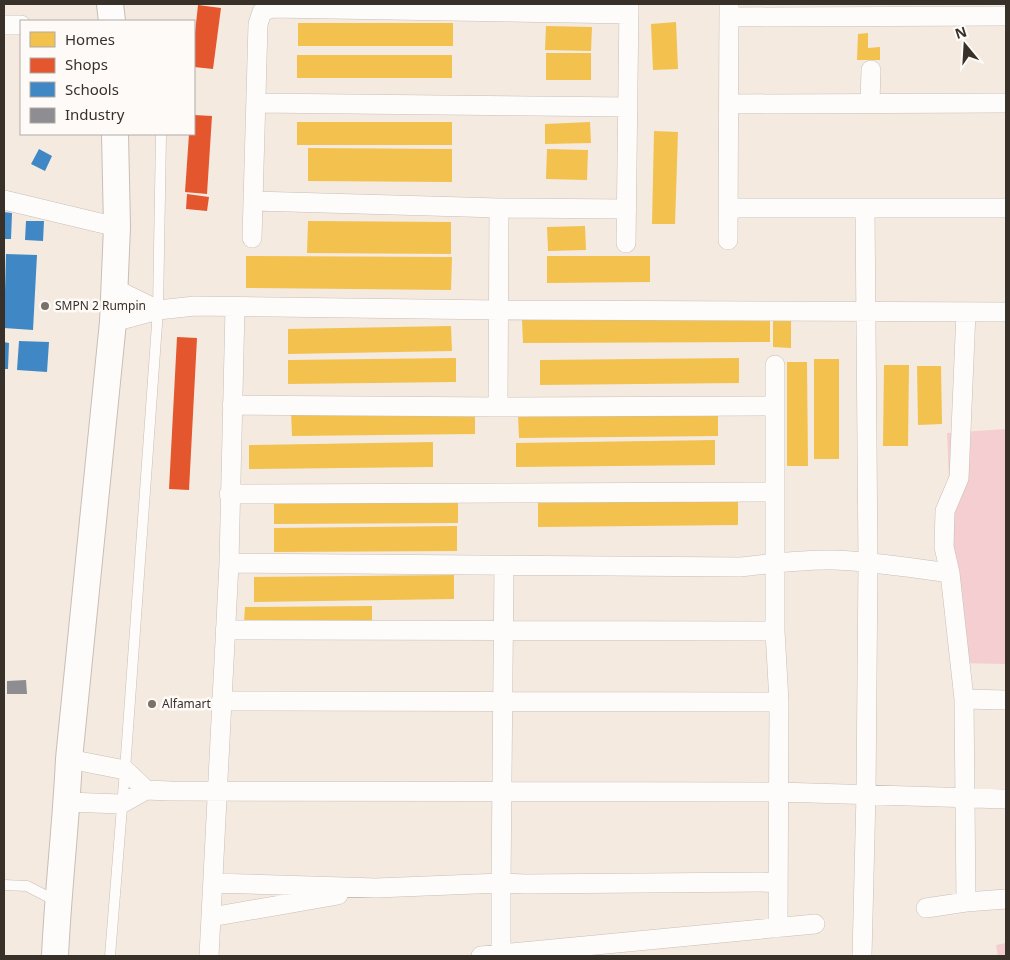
<svg xmlns="http://www.w3.org/2000/svg" width="1010" height="960" font-family="'Noto Sans',sans-serif">
	<rect width="100%" height="100%" fill="#f5eae0"/>
	<!-- green -->
	<path fill="#f4ced1" d="M 1006,429 L 1006,664 L 957,663 L 947,433 Z
		M 1006,943 L 1006,956 L 998,956 L 996,945 Z"/>
	<!-- homes -->
	<path fill="#f2c14e" d="M 676,22 L 678,69 L 653,70 L 651,24 Z
		M 298,23 L 453,23 L 453,46 L 298,46 Z
		M 546,26 L 592,27 L 591,51 L 545,50 Z
		M 868,33 L 868,48 L 880,47 L 880,60 L 857,60 L 858,34 Z
		M 546,53 L 591,53 L 591,80 L 546,80 Z
		M 297,55 L 452,55 L 452,78 L 297,78 Z
		M 297,122 L 452,122 L 452,145 L 297,145 Z
		M 590,122 L 591,143 L 545,144 L 545,124 Z
		M 654,131 L 678,132 L 675,224 L 652,224 Z
		M 308,148 L 452,149 L 452,182 L 308,181 Z
		M 547,149 L 588,150 L 587,180 L 546,179 Z
		M 308,221 L 451,222 L 451,254 L 307,253 Z
		M 585,226 L 586,250 L 548,251 L 547,227 Z
		M 246,256 L 452,257 L 451,290 L 246,288 Z
		M 547,256 L 650,256 L 650,282 L 547,283 Z
		M 770,318 L 770,342 L 523,343 L 522,320 Z
		M 773,319 L 791,320 L 791,348 L 773,347 Z
		M 451,326 L 452,351 L 288,354 L 288,329 Z
		M 456,358 L 456,382 L 288,384 L 288,360 Z
		M 739,358 L 739,383 L 540,385 L 540,360 Z
		M 814,359 L 839,359 L 839,459 L 814,459 Z
		M 787,362 L 807,362 L 808,466 L 787,466 Z
		M 884,365 L 909,365 L 908,446 L 883,446 Z
		M 917,366 L 941,366 L 942,424 L 918,425 Z
		M 475,409 L 475,434 L 292,436 L 291,411 Z
		M 718,411 L 718,436 L 519,438 L 518,414 Z
		M 715,440 L 715,465 L 516,467 L 516,443 Z
		M 433,442 L 433,467 L 249,469 L 249,445 Z
		M 458,498 L 458,523 L 274,524 L 274,500 Z
		M 738,500 L 738,525 L 538,527 L 538,502 Z
		M 457,526 L 457,551 L 274,552 L 274,528 Z
		M 454,575 L 454,599 L 254,602 L 254,577 Z
		M 372,606 L 372,622 L 244,622 L 245,607 Z"/>
	<!-- shops -->
	<path fill="#e4572e" d="M 198,5 L 221,8 L 213,69 L 194,67 L 194,42 Z
		M 194,115 L 212,116 L 207,194 L 185,192 L 189,134 L 194,134 Z
		M 187,194 L 209,197 L 207,211 L 186,209 Z
		M 177,337 L 197,338 L 189,490 L 169,489 Z"/>
	<!-- schools -->
	<path fill="#3f88c5" d="M 39,149 L 52,156 L 45,171 L 31,164 Z
		M 4,212 L 12,213 L 11,239 L 4,239 Z
		M 26,221 L 44,221 L 43,241 L 25,240 Z
		M 6,254 L 37,255 L 33,330 L 4,328 Z
		M 19,341 L 49,342 L 47,372 L 17,370 Z
		M 4,342 L 9,343 L 8,369 L 4,369 Z"/>
	<!-- industry -->
	<path fill="#8d8d92" d="M 26,680 L 27,694 L 7,694 L 7,681 Z"/>
	<g fill="none" stroke-linecap="round" stroke-linejoin="round">
		<!-- service casing -->
		<g stroke="#c7beb6" stroke-width="11">
			<path id="service" d="M 4,885 L 27,886 L 56,901
				M 110,956 L 125,770 L 158,310 L 161,134"/>
		</g>
		<!-- minor casing -->
		<g stroke="#c7beb6" stroke-width="20">
			<path id="minor" d="M 729,17 L 1006,16
				M 4,25 L 21,25
				M 870,102 L 871,70
				M 257,103 L 628,107
				M 729,104 L 1006,103
				M 4,200 L 117,227
				M 253,201 L 499,208 L 627,209
				M 729,208 L 1006,208
				M 252,238 L 258,24 L 262,12 L 272,8 L 629,14
				M 728,240 L 729,4
				M 626,243 L 629,4
				M 115,289 L 158,310
				M 113,322 L 158,310 L 195,306 L 499,310 L 1006,312
				M 775,365 L 775,631 L 779,702 L 778,928
				M 232,405 L 498,407 L 775,406
				M 498,407 L 499,208
				M 229,494 L 775,492
				M 229,563 L 740,567 C 770,564 801,559 832,560 C 871,561 911,568 950,573 L 964,699 L 966,902
				M 950,573 L 944,547 L 945,511 L 959,478 L 966,312
				M 225,630 L 775,631
				M 964,699 L 1006,700
				M 221,701 L 779,702
				M 69,759 L 125,770 L 146,790
				M 67,802 L 121,804 L 146,790 L 170,791 L 779,792 L 1006,799
				M 213,883 L 376,888 L 501,883 L 525,884 L 778,882
				M 926,908 L 966,902 L 1006,899
				M 211,917 L 338,895
				M 501,954 L 501,883 L 504,565
				M 209,956 L 229,563 L 235,308
				M 481,956 L 815,924
				M 862,956 L 866,794 L 868,563 L 865,209"/>
		</g>
		<!-- secondary casing -->
		<g stroke="#c7beb6" stroke-width="28">
			<path id="secondary" d="M 110,4 L 112,21
				M 55,956 C 58,890 66,825 69,759 L 113,322 L 117,227 L 115,134"/>
		</g>
		<!-- service -->
		<use href="#service" stroke="#fefcfa" stroke-width="10"/>
		<!-- minor -->
		<use href="#minor" stroke="#fefcfa" stroke-width="19"/>
		<!-- secondary -->
		<use href="#secondary" stroke="#fefcfa" stroke-width="26"/>
	</g>
	<!-- markers -->
	<g fill="#7a726a" stroke="#fefaf7" stroke-width="2">
		<circle cx="45" cy="306" r="5"/>
		<circle cx="152" cy="704" r="5"/>
	</g>
	<g text-anchor="middle" stroke-width="5" stroke-linejoin="round" paint-order="stroke">
		<!-- poi labels -->
		<g font-size="12" fill="#38312a" stroke="#fefaf7" text-anchor="start">
			<text x="55" y="310">SMPN 2 Rumpin</text>
			<text x="162" y="708">Alfamart</text>
		</g>
	</g>
	<!-- border -->
	<rect width="1010" height="960" fill="none" stroke="#38312a" stroke-width="10"/>
	<!-- legend -->
	<rect x="20" y="20" width="175" height="115" fill="#fefaf7" stroke="#afaaa5"/>
	<rect x="30" y="32" width="25" height="15" fill="#f2c14e" stroke="#afaaa5"/>
	<text x="65" y="45" font-size="15" fill="#38312a">Homes</text>
	<rect x="30" y="58" width="25" height="15" fill="#e4572e" stroke="#afaaa5"/>
	<text x="65" y="70" font-size="15" fill="#38312a">Shops</text>
	<rect x="30" y="82" width="25" height="15" fill="#3f88c5" stroke="#afaaa5"/>
	<text x="65" y="95" font-size="15" fill="#38312a">Schools</text>
	<rect x="30" y="108" width="25" height="15" fill="#8d8d92" stroke="#afaaa5"/>
	<text x="65" y="120" font-size="15" fill="#38312a">Industry</text>
	<!-- north arrow -->
	<g transform="translate(965 45) rotate(342)" stroke="#fefaf7" stroke-width="4" paint-order="stroke">
	<path d="M0-4L9 19L0 12L-9 19Z" fill="#38312a"/>
	<text y="-8" font-size="14" font-weight="bold" text-anchor="middle" fill="#38312a">N</text>
	</g>
</svg>
